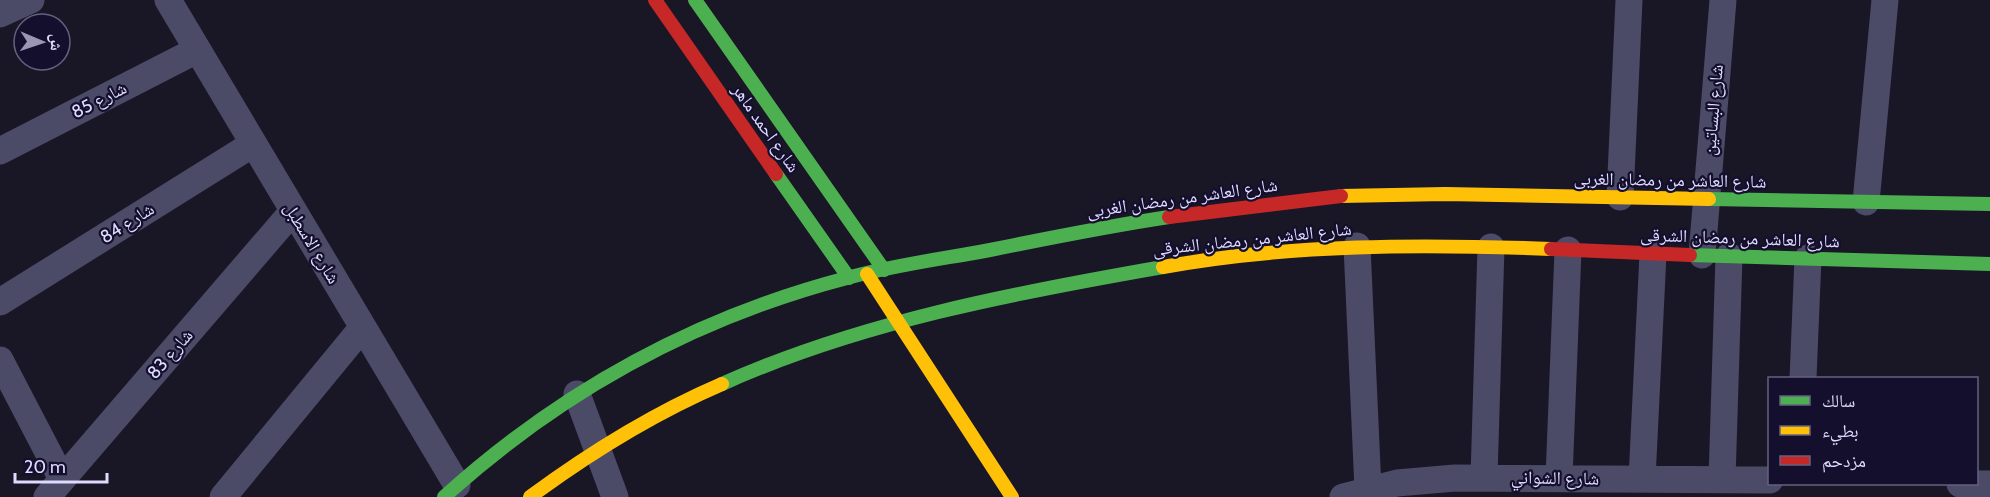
<svg xmlns="http://www.w3.org/2000/svg" width="1990" height="497" font-family="Cabin,'Noto Naskh Arabic',sans-serif">
	<rect width="100%" height="100%" fill="#191626"/>
	<g fill="none" stroke-linecap="round" stroke-linejoin="round">
		<!-- street -->
		<path stroke="#4b4a67" stroke-width="27" d="M 168,0 L 457,485
			M 0,14 L 31,0
			M 0,151 L 197,50
			M 1620,197 L 1629,0
			M 1866,202 L 1885,0
			M 1357,246 L 1368,489
			M 1702,255 L 1723,0
			M 0,302 L 253,144
			M 0,360 L 62,479
			M 1803,378 L 1808,258
			M 577,394 L 615,497
			M 1484,477 L 1491,247
			M 1559,478 L 1568,250
			M 1642,479 L 1653,254
			M 1722,479 L 1729,256
			M 1960,484 L 1990,484
			M 47,497 L 293,211
			M 223,497 L 362,328
			M 1343,497 L 1397,483 L 1455,478 L 1770,480"/>
		<!-- fast -->
		<path stroke="#4caf50" stroke-width="14" d="M 695,0 L 884,270
			M 776,174 L 849,278
			M 1709,199 L 1990,204
			M 1690,255 L 1990,264
			M 722,384 C 860,322 1014,293 1163,267
			M 444,497 C 561,391 694,318 847,278 C 894,265 942,259 990,250 C 1049,238 1109,226 1169,217"/>
		<!-- slow -->
		<path stroke="#ffc107" stroke-width="14" d="M 1341,196 L 1445,194 L 1709,199
			M 1163,267 C 1291,244 1421,244 1551,249
			M 867,274 L 1012,497
			M 530,497 C 591,452 652,414 722,384"/>
		<!-- jam -->
		<path stroke="#c62828" stroke-width="14" d="M 655,0 L 776,174
			M 1169,217 L 1341,196
			M 1551,249 L 1690,255"/>
	</g>
	<g text-anchor="middle" stroke-width="4.5" stroke-linejoin="round" paint-order="stroke">
		<!-- street labels -->
		<g font-size="18" fill="#dfdbff" stroke="#140f2d">
			<text transform="translate(99 100) rotate(-27)" y="6">شارع 85</text>
			<text transform="translate(1713 110) rotate(-85)" y="6">شارع البساتين</text>
			<text transform="translate(766 128) rotate(55)" y="6">شارع احمد ماهر</text>
			<text transform="translate(1670 180) rotate(1)" y="6">شارع العاشر من رمضان الغربى</text>
			<text transform="translate(1182 198) rotate(-8)" y="6">شارع العاشر من رمضان الغربى</text>
			<text transform="translate(127 223) rotate(-32)" y="6">شارع 84</text>
			<text transform="translate(1740 238) rotate(2)" y="6">شارع العاشر من رمضان الشرقى</text>
			<text transform="translate(1252 239) rotate(-6)" y="6">شارع العاشر من رمضان الشرقى</text>
			<text transform="translate(312 243) rotate(59)" y="6">شارع الاسطبل</text>
			<text transform="translate(170 354) rotate(-49)" y="6">شارع 83</text>
			<text transform="translate(1555 478) rotate(1)" y="6">شارع الشواني</text>
		</g>
	</g>
	<!-- legend -->
	<rect x="1768" y="377" width="210" height="108" fill="#140f2d" stroke="#656181" stroke-width="1.5"/>
	<rect x="1780" y="396" width="30" height="9" fill="#4caf50" stroke="#656181" stroke-width="1.5"/>
	<text x="1822" y="407" font-size="18" fill="#dfdbff">سالك</text>
	<rect x="1780" y="426" width="30" height="9" fill="#ffc107" stroke="#656181" stroke-width="1.5"/>
	<text x="1822" y="437" font-size="18" fill="#dfdbff">بطيء</text>
	<rect x="1780" y="456" width="30" height="9" fill="#c62828" stroke="#656181" stroke-width="1.5"/>
	<text x="1822" y="467" font-size="18" fill="#dfdbff">مزدحم</text>
	<!-- north arrow -->
	<g transform="translate(42 42) rotate(92)"><circle r="28" fill="#140f2d" stroke="#656181" stroke-width="1.5"/>
	<path d="M0-4.5L10 22L0 15L-10 22Z" fill="#9a96b3"/>
	<text y="-9" font-size="16" font-weight="bold" text-anchor="middle" fill="#dfdbff">ش</text>
	</g>
	<!-- scale -->
	<path d="M15 473v9h92v-9" fill="none" stroke="#dfdbff" stroke-width="3"/>
	<text x="24" y="473" font-size="18" fill="#dfdbff" stroke="#140f2d" stroke-width="4.5" paint-order="stroke">20 m</text>
</svg>
